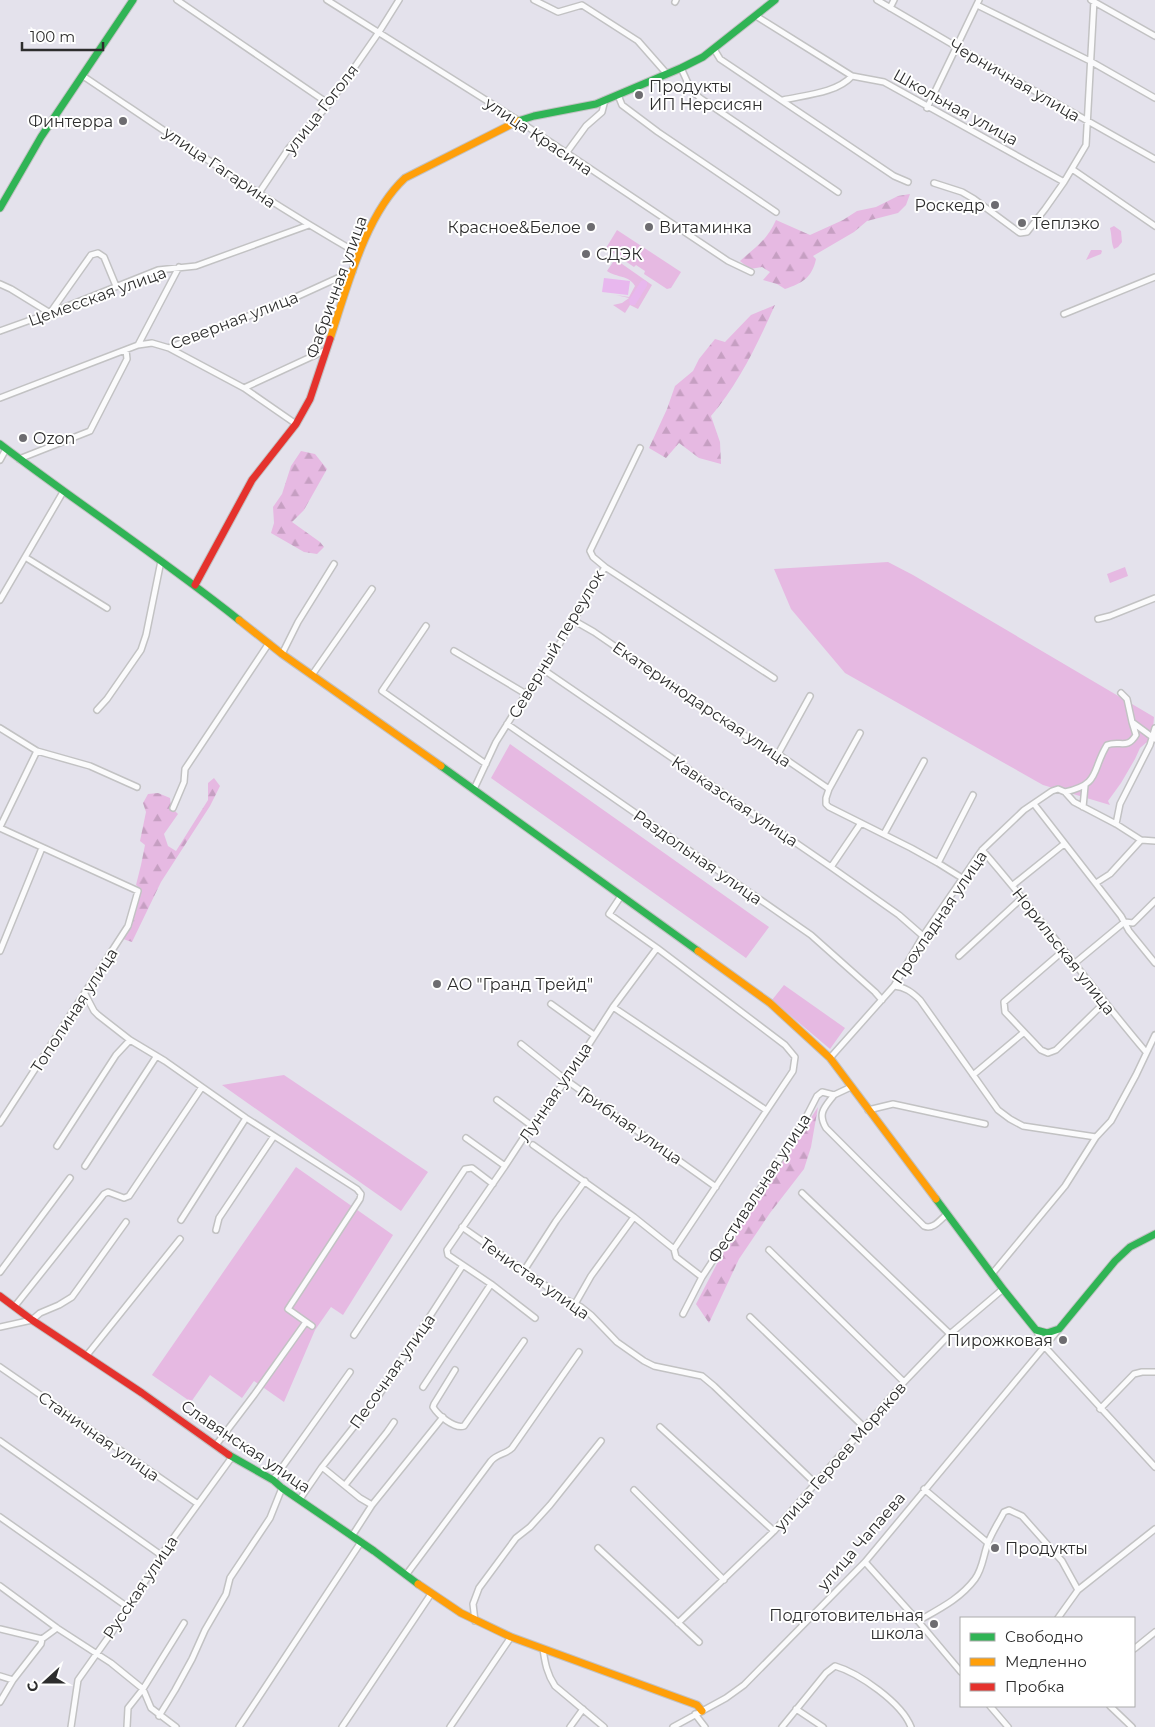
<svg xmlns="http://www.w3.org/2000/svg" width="1155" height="1727" font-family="Montserrat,sans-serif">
	<defs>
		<pattern id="forest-firs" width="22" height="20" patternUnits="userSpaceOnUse" patternTransform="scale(1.25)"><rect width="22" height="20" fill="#e6b9e2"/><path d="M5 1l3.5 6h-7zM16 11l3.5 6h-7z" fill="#c69fc2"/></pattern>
	</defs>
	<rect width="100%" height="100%" fill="#e4e2ec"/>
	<!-- green -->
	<path fill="#e6b9e2" d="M 1114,226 L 1121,231 L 1122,242 L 1118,247 L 1114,249 C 1111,242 1112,236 1110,228 Z
		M 617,230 L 681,272 L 671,288 L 667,289 L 644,274 L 645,271 L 636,265 L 634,267 L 606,248 Z
		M 1091,250 L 1101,250 L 1102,251 L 1101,254 L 1086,260 Z
		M 615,259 L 652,285 L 638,309 L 630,305 L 625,313 L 613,305 L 622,303 L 629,298 L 616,295 L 629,297 L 635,286 C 629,275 617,278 607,271 Z
		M 888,562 L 913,575 L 1154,717 L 1153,729 L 1147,742 L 1140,748 L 1135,759 L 1121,783 L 1108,801 L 1110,805 L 1043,785 L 845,673 L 791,609 L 774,569 Z
		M 1125,567 L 1128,576 L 1110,583 L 1107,574 Z
		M 510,744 L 769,927 L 746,958 L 491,778 Z
		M 784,985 L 845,1028 L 830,1049 L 772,1000 Z
		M 284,1075 L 428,1172 L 401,1211 L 222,1085 Z
		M 296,1167 L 393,1235 L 343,1315 L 331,1307 L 315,1330 L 284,1402 L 254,1381 L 242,1398 L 210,1375 L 191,1402 L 152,1375 Z"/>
	<!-- forest -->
	<path fill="url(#forest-firs)" d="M 910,194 L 906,205 L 898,213 L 867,221 L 854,232 L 813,256 L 816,259 C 812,278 802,283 785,289 L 777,284 L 763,280 L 770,272 L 762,267 L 750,269 L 740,261 C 756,247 767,240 776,220 L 810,235 L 843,220 L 857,211 L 876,207 L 898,196 Z
		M 775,305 C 758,343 738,385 711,416 L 720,442 L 721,464 L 699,458 L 679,443 L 666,458 L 649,448 L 667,409 L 675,386 L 693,371 L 699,359 L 715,339 L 725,342 L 751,315 Z
		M 301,451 L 315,454 L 327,469 L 304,510 L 292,522 L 320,542 L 324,547 L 317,554 L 304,552 L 271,533 L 274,523 L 273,507 L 282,494 L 291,466 Z
		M 214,778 L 220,786 L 210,806 L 161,882 L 132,942 L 123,939 L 131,922 L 141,889 L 136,885 L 141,865 L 145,845 L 140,841 L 146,812 L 143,803 L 148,794 L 158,793 L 170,798 L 171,807 L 178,814 L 164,834 L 168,846 L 176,851 L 208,800 L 208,783 Z
		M 818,1107 L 811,1147 L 804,1169 L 770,1213 L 739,1259 L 709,1323 L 696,1304 L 721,1256 Z"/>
	<!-- pitch -->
	<path fill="#e8b7ee" d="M 604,278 L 630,281 L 628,295 L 602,292 Z
		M 644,280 L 647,282 L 647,286 L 635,305 L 630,305 L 629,300 L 641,281 Z"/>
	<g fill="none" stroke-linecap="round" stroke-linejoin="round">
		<!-- street casing -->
		<g stroke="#c2c2c3" stroke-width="8">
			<path id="street" d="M 177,0 L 329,104
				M 327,0 L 519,121 L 728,261 L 751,272
				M 534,0 L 558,12 L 582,5 L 638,41 L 667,74
				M 877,0 L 957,47 L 1155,159
				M 1091,0 L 1155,36
				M 675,2 L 676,0
				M 977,5 L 1090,61 L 1155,98
				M 890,8 L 894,0
				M 756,16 L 852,76 L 884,82 L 1064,182
				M 714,49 L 720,59 L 894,176 L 908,182
				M 681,68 L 691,90 L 700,98 L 838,192
				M 83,76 C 174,137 264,200 359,254
				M 618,95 L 622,105 L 658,132 L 776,212
				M 783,100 C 805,95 837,93 852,76
				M 927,108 L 979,0
				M 567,152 L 586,126 L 602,112 L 605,100
				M 1072,169 L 1155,226
				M 934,183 L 962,192 L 974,199 L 1020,233 L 1027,232 L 1045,209 L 1064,182 L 1086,145 L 1094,0
				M 259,193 L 289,148 L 329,104 L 379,32 L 399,0
				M 0,284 L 11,289 L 50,313 L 91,255 L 98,253 L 104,257 L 116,286
				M 1064,314 L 1155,277
				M 0,331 L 50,313 L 158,270 L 196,266 L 309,225
				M 138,345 L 179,267
				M 169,348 L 244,388 L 296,424
				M 244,388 L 326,350
				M 0,398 L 138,345 L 152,343 L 169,348 L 296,297 L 353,271
				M 19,459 L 90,431 L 127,359 L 126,350
				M 0,460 L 6,449
				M 25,557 L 107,608
				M 605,567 L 774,678
				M 0,600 L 63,492
				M 1098,619 L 1110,616 L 1155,598
				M 573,620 L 594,632 L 766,750 L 778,754 L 829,789
				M 426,626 L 382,691 L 486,764
				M 454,651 L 526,694
				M 282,654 L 298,622 L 334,564
				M 544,670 L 831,867 L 899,915 L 923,936
				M 312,675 L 372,589
				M 1121,693 L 1127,699 L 1132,722 L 1155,739
				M 97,710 L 107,699 L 141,650 L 146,635 L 161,561
				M 507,724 L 811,935 L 875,992 L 882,1000
				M 0,728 L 37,751 L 90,766 L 137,787
				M 860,733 L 829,789 L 826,798 L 826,804 L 829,807 L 911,848 L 938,863 L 962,878
				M 778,754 L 810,696
				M 474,789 L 496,742 L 526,694 L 544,670 L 605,567 L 593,557 L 590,551 L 640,448
				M 1065,792 C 1101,784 1091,771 1107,745 C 1120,740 1127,750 1136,735 L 1132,722
				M 1034,804 L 1121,916 L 1129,931 L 1155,963
				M 1083,807 L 1085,786
				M 173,808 L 184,782 L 185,769 L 269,643
				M 1116,824 L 1120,804 L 1150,745 L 1155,728
				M 0,827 L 37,751
				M 0,828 L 138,891 L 128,926 L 0,1123
				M 884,834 L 924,761
				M 982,850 C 1039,915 1090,986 1146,1052
				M 938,863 L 973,795
				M 831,867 L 861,823
				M 1096,883 L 1110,874 L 1141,840
				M 1013,885 L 1064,844
				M 621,896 L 609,914 L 657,948 L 785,1045 L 795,1057 L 793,1071 L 674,1249
				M 0,951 L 42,848
				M 1063,951 L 1004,1002 L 1005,1012 L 1041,1050 L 1048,1053 L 1056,1050 L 1104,1003
				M 959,956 L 1022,898
				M 1075,963 L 1122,924 L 1125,922 L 1133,923 L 1155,901
				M 894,986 C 905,987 912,992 920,1000 L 998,1110 L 1010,1119 L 1023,1126 L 1096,1137
				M 85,994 L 94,1011 L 98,1015 L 130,1040 L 165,1061 L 246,1118 L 357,1189 L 361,1194 L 360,1199 L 288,1309 L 312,1326
				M 551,1004 L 594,1035
				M 613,1007 L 766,1110
				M 521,1044 L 566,1080 L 716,1187
				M 830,1058 L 894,986 L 923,936 L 982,850 L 1024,810 L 1052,791 L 1058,789 L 1065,792 L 1074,802 L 1116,824 L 1141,840 L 1155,841
				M 973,1075 L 1023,1033
				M 834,1095 C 825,1107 817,1113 826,1128 L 924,1226 C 933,1230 940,1220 947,1214
				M 497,1100 L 532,1126
				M 868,1110 L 893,1104 L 985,1124
				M 466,1138 L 505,1166
				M 533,1145 L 634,1217 L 674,1249
				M 57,1146 L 116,1055 L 130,1040
				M 85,1166 L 156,1057
				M 802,1193 L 950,1334
				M 181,1220 L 246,1118
				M 462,1227 L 563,1298 L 581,1307 L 591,1315 L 617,1342 L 644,1361 L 654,1366 L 702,1376 L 714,1386 L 816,1484
				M 216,1230 L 219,1218 L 274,1136
				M 674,1249 L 676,1257 L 702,1277
				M 769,1250 L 904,1382
				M 525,1269 L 556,1221 L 585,1181
				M 0,1272 L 70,1178
				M 992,1274 L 1065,1186 L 1096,1137 L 1111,1121 L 1136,1075 L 1155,1035
				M 575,1304 L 591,1276 L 634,1217
				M 15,1306 L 104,1194 L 108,1192 L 124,1198 L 129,1196 L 202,1087
				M 683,1314 L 702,1277 L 801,1127 L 817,1096 L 822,1092 L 834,1095 L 851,1087
				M 750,1317 L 865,1428
				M 535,1318 L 491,1284 L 448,1255 L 447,1250 L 505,1166 L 524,1137 L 566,1080 L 613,1007 L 657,948
				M 0,1327 L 32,1320 L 40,1313 L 59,1305 L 72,1297 L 126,1222
				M 1036,1330 L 1045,1347 L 1155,1467
				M 354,1335 L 465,1169 L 472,1168 L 493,1184
				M 87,1355 L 180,1239
				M 0,1367 L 198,1504
				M 455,1370 L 434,1404 L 433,1407 C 438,1415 454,1429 464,1426 L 524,1341
				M 423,1387 L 491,1284
				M 1100,1409 L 1134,1374 L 1142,1372 L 1155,1372
				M 660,1427 L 774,1531
				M 0,1441 L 161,1555
				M 216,1445 L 254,1395 L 306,1322
				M 322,1467 L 360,1498 L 372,1505 L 352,1536
				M 273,1480 L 350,1372
				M 345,1485 L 387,1432 L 394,1422
				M 924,1489 L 988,1543
				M 634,1490 L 724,1580
				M 300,1499 L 322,1467 L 379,1395 L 463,1265
				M 372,1505 L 443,1417
				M 0,1517 L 129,1608
				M 598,1548 L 699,1642
				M 865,1562 L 918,1621 L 961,1672
				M 406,1575 L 491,1461 C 497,1454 506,1454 512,1448 L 579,1352
				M 0,1586 L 57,1628 L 111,1663 L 143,1689 L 151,1708 L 176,1727
				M 1058,1618 L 1078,1590 L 1155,1529
				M 475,1621 L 473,1604 L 479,1588 L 516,1538 L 530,1527 L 550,1505 L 601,1441
				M 918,1621 C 939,1609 960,1599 975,1579 C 983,1568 983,1556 988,1543 C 992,1532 999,1522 1004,1512 L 1009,1510 L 1022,1516 L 1062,1561 L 1078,1590
				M 678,1623 L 774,1531 L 904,1382 L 950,1334 L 1003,1289
				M 0,1629 L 42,1639 L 57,1628
				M 543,1649 C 545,1663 547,1674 555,1686 L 604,1727
				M 1134,1649 L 1155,1632
				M 0,1676 L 13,1680
				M 0,1702 L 13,1680 L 41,1644 L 42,1639
				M 990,1706 L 1008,1727
				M 1110,1706 L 1132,1727
				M 796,1709 L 823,1727
				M 695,1714 L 705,1727
				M 159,1716 L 175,1690 L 192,1659 L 205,1630 L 226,1594 L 230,1578 L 270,1518 L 282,1488
				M 71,1727 L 78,1680 L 129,1608 L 161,1555 L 232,1457
				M 127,1727 L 128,1708 L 143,1689 L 184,1623
				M 239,1727 L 361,1542
				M 342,1727 L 431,1594
				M 450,1727 L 511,1637
				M 570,1727 L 583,1709
				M 673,1727 L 726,1698 L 744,1685 L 865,1562 L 1059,1329
				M 782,1727 L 826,1673 L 835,1666 C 859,1673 902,1703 911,1727"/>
		</g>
		<!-- fast casing -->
		<g stroke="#c2c2c3" stroke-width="9">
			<path id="fast" d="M 518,121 L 534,116 L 596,104 L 681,68 L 703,57 L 775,0
				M 0,208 L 41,137 L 133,0
				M 0,444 C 79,504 161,558 239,620
				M 441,766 L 698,951
				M 936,1199 L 1003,1289 L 1036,1330 L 1047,1333 L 1059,1329 L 1115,1261 L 1130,1247 L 1155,1234
				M 229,1455 L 273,1480 L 282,1488 L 374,1551 L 418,1584"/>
		</g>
		<!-- slow casing -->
		<g stroke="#c2c2c3" stroke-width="9">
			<path id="slow" d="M 330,339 C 347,288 365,215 405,178 L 518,121
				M 239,620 L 282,654 L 441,766
				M 698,951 L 770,1003 L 830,1058 L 936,1199
				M 418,1584 L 461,1613 L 511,1637 L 697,1705 L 702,1711"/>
		</g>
		<!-- jam casing -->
		<g stroke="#c2c2c3" stroke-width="9">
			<path id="jam" d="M 195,585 L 252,480 L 296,424 L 310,399 L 330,339
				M 0,1296 L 32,1320 L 142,1393 L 229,1455"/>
		</g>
		<!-- street -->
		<use href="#street" stroke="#fbfbfc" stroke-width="5"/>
		<!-- fast -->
		<use href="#fast" stroke="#30b455" stroke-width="7"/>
		<!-- slow -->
		<use href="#slow" stroke="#ff9f0a" stroke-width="7"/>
		<!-- jam -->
		<use href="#jam" stroke="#e5322d" stroke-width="7"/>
	</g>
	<!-- markers -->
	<g fill="#6d6c70" stroke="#fff" stroke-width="2">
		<circle cx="639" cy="95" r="5"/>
		<circle cx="123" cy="121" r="5"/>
		<circle cx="995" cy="205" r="5"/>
		<circle cx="1022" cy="223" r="5"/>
		<circle cx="591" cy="227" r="5"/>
		<circle cx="649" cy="227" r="5"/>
		<circle cx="586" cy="254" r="5"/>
		<circle cx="23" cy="438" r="5"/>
		<circle cx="437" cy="984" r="5"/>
		<circle cx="1063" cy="1340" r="5"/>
		<circle cx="995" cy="1548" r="5"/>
		<circle cx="934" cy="1624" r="5"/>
	</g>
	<g text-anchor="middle" stroke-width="4" stroke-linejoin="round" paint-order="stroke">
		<!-- street labels -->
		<g font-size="16" fill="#2d2d2d" stroke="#fff">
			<text transform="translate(1015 80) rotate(30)" y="6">Черничная улица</text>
			<text transform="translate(956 107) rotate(29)" y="6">Школьная улица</text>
			<text transform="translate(321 109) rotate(-52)" y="6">улица Гоголя</text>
			<text transform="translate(539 136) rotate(34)" y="6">улица Красина</text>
			<text transform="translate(220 167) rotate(34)" y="6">улица Гагарина</text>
			<text transform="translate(336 287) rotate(-70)" y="6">Фабричная улица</text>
			<text transform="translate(97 296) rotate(-20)" y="6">Цемесская улица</text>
			<text transform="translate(234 320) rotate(-21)" y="6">Северная улица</text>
			<text transform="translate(556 644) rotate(-59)" y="6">Северный переулок</text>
			<text transform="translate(702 704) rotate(34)" y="6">Екатеринодарская улица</text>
			<text transform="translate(735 801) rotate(34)" y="6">Кавказская улица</text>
			<text transform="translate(698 857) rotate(35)" y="6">Раздольная улица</text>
			<text transform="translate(939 917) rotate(-56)" y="6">Прохладная улица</text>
			<text transform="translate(1064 951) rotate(52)" y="6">Норильская улица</text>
			<text transform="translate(74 1010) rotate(-57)" y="6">Тополиная улица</text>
			<text transform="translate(555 1092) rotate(-56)" y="6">Лунная улица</text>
			<text transform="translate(630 1125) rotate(35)" y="6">Грибная улица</text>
			<text transform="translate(759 1188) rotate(-57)" y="6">Фестивальная улица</text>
			<text transform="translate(535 1278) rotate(35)" y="6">Тенистая улица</text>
			<text transform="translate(392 1371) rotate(-55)" y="6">Песочная улица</text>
			<text transform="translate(99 1436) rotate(35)" y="6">Станичная улица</text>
			<text transform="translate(246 1446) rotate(34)" y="6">Славянская улица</text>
			<text transform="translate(840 1456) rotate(-49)" y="6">улица Героев Моряков</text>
			<text transform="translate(861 1541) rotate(-49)" y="6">улица Чапаева</text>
			<text transform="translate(140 1587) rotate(-56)" y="6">Русская улица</text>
		</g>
		<!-- poi labels -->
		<g font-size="16" fill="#2d2d2d" stroke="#fff" text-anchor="start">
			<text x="649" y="92">Продукты<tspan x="649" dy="18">ИП Нерсисян</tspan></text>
			<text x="113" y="127" text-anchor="end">Финтерра</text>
			<text x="985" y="211" text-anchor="end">Роскедр</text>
			<text x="1032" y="229">Теплэко</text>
			<text x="581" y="233" text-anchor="end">Красное&amp;Белое</text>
			<text x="659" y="233">Витаминка</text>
			<text x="596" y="260">СДЭК</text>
			<text x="33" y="444">Ozon</text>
			<text x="447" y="990">АО "Гранд Трейд"</text>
			<text x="1053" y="1346" text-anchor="end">Пирожковая</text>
			<text x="1005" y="1554">Продукты</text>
			<text x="924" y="1621" text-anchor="end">Подготовительная<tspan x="924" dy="18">школа</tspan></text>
		</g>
	</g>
	<!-- legend -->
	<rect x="960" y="1617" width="175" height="90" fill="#ffffff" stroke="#ababab"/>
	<rect x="970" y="1633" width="25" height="8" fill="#30b455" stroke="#ababab"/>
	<text x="1005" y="1642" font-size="15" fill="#2d2d2d">Свободно</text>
	<rect x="970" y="1658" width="25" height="8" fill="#ff9f0a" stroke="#ababab"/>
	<text x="1005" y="1667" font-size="15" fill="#2d2d2d">Медленно</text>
	<rect x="970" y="1683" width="25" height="8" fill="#e5322d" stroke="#ababab"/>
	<text x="1005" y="1692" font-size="15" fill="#2d2d2d">Пробка</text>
	<!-- north arrow -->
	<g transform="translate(45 1682) rotate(249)" stroke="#ffffff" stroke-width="4" paint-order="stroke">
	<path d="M0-4L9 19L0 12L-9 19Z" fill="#2d2d2d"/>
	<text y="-8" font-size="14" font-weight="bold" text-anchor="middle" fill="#2d2d2d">С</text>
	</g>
	<!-- scale -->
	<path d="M22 42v8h81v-8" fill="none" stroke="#2d2d2d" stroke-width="2.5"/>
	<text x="30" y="42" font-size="15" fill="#2d2d2d" stroke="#ffffff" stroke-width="4" paint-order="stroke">100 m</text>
</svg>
